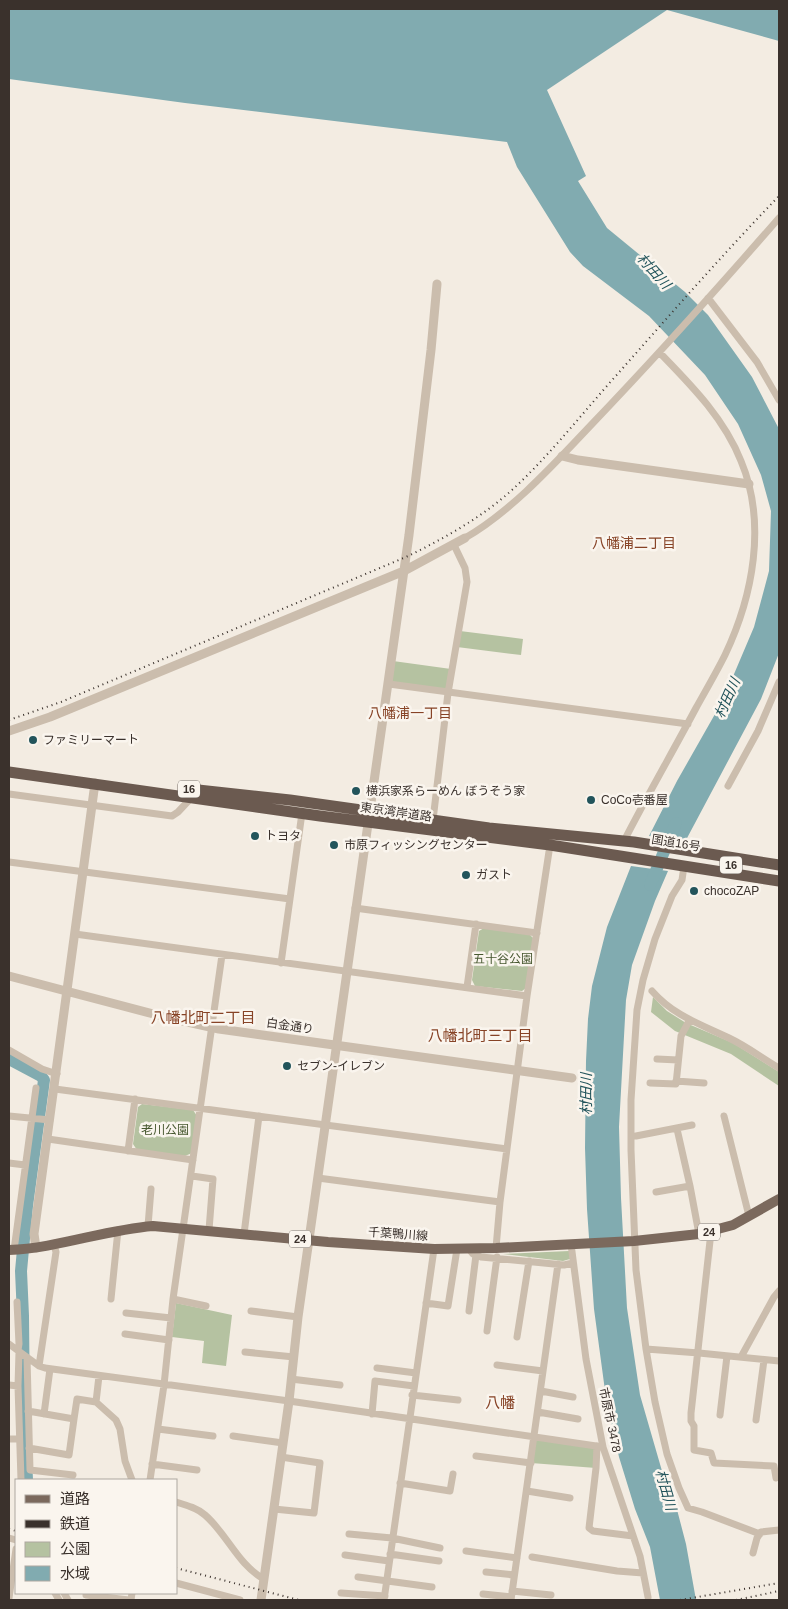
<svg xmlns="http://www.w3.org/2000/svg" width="788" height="1609" font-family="Arial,'Noto Sans JP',sans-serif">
	<rect width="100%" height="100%" fill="#f3ece2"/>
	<!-- green -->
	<path fill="#b5c2a1" d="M 460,631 L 523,639 L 521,655 L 457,647 Z
		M 393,661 L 451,669 L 448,692 L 390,684 Z
		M 484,928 L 529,934 L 533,938 L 526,988 L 522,991 L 475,986 L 472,980 L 479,931 Z
		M 653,997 L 667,1011 L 686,1023 L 733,1043 L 779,1072 L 779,1086 L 731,1054 L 675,1031 L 651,1012 Z
		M 142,1104 L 193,1110 L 197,1116 L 192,1153 L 185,1156 L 137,1150 L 133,1144 L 138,1107 Z
		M 569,1251 L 570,1259 L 563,1261 L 503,1254 Z
		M 176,1303 L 232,1315 L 226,1366 L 202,1363 L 204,1341 L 172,1337 Z
		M 535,1437 L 597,1446 L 596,1468 L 531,1463 Z"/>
	<!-- water -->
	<path fill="#81abb0" d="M 9,9 L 779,9 L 779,41 L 667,10 L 547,90 L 586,176 L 578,181 L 607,228 L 685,292 L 708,315 L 752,377 L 779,429 L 779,653 L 761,699 L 686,840 L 649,836 L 677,781 L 723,700 L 754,627 L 769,571 L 771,511 L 761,475 L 738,424 L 705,375 L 649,316 L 583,266 L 570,252 L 517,167 L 507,142 L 185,103 L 9,79 Z
		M 631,866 L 668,871 L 655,901 L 632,965 L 626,1000 L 619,1127 L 621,1198 L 627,1308 L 640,1395 L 662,1471 L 675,1502 L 686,1544 L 696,1600 L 660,1600 L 650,1547 L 635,1509 L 619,1457 L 606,1398 L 594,1309 L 587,1209 L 585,1148 L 586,1061 L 588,1019 L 592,986 L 607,927 Z"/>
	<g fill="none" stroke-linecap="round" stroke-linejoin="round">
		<!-- river -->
		<path stroke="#81abb0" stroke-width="12" d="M 650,885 L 676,823
			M 9,1059 L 41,1076 L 44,1080 L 27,1206 L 21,1271 L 23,1316 L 24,1412 L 27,1480"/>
		<!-- minor -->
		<path stroke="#cbbdad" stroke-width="7" d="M 708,298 L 757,362 L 779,400
			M 465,538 C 512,511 555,463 592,424 C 656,357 718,288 779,218
			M 389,684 L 688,724
			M 728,786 L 758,731 L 779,682
			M 9,794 L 172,816 L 178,812 L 192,797
			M 433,820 L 448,693 L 467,582 L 465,568 L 454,545
			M 624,841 C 647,796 672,753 696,708 C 706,690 716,673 725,655 C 753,596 767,523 741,461 C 724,418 691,385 660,353
			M 9,862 L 290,899
			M 684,866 L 682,880 L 672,896 L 655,939 L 643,980 L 637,1010 L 631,1100 L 631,1150 L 636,1270 L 646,1349 L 655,1402 L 667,1454 L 679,1488 L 688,1508 L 702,1512 L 760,1534
			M 355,908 L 537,933
			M 75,934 L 527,996
			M 281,963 L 302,813
			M 467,987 L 476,924
			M 652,991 C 674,1016 700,1024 729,1038 C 746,1046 762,1058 779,1068
			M 9,1050 L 42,1069 L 57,1074
			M 657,1059 L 678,1060
			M 676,1081 L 704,1083
			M 650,1083 L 676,1084 L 681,1036 L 689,1021
			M 55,1089 L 507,1149
			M 9,1116 L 50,1120
			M 724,1116 L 749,1216
			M 677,1129 L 690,1186 L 699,1234
			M 636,1136 L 692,1125
			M 48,1139 L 193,1160
			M 128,1151 L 135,1099
			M 9,1163 L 25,1165
			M 192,1176 L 213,1179 L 209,1230
			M 318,1178 L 500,1202
			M 656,1192 L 690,1186
			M 148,1226 L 151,1189
			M 711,1232 L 691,1413 L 691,1421 L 694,1426 L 694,1450 L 711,1453 L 714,1463 L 774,1466 L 776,1478 L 779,1477
			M 244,1234 L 259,1116
			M 571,1244 L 586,1359 L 603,1447 L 640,1556 L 648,1597
			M 468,1248 L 473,1254 L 481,1257 L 564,1265 L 573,1263
			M 496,1248 L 500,1202 L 527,996 L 550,845
			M 14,1250 L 36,1088
			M 111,1299 L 118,1230
			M 173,1299 L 206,1306
			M 17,1302 L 19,1344 L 18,1350
			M 426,1303 L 448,1306 L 457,1249
			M 251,1311 L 298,1317
			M 469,1311 L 476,1255
			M 126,1313 L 171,1318
			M 487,1331 L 497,1257
			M 125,1334 L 169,1340
			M 517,1337 L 529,1261
			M 9,1344 L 39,1366 L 45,1368 L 289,1401 L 603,1447
			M 646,1349 L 699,1353 L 779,1361
			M 19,1352 L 18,1386 L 21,1480
			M 245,1352 L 294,1357
			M 741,1357 L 774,1297 L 779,1291
			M 27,1358 L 30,1470 L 73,1475
			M 497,1365 L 543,1371
			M 39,1366 L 56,1252 L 54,1245
			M 377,1368 L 416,1373
			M 291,1379 L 340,1385
			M 9,1385 L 18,1386
			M 541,1391 L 573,1397
			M 412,1395 L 458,1400
			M 96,1402 L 99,1376
			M 28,1411 L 74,1419 L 77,1399 L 96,1402 L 116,1420 L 120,1429 L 125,1461 L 132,1480
			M 538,1412 L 578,1419
			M 44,1414 L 50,1369
			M 372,1414 L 375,1381 L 414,1386
			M 720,1415 L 727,1356
			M 756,1420 L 764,1360
			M 158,1429 L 213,1436
			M 233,1436 L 283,1443
			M 9,1439 L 19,1439
			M 597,1446 L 596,1468 L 589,1528 L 593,1531 L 633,1536
			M 29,1448 L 69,1455 L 74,1419
			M 476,1456 L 531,1463
			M 152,1464 L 197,1470
			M 150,1480 L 164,1385 L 173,1299 L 222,955
			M 400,1483 L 450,1491 L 453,1474
			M 527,1491 L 570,1498
			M 176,1502 C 186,1505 197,1508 205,1515 C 227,1534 238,1565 264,1579
			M 274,1509 L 314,1513 L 320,1463 L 281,1457
			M 349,1534 L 392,1538 L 440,1548
			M 9,1538 L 16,1540
			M 466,1551 L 517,1558
			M 753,1553 L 757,1538 L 761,1532 L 779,1530
			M 390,1554 L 439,1561
			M 345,1555 L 389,1561
			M 532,1557 L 617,1571 L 643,1573
			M 486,1572 L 514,1575
			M 358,1577 L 432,1587
			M 176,1583 L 240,1600
			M 512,1591 L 551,1595
			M 55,1593 L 59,1600
			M 64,1593 L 68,1600
			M 341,1593 L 385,1596
			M 483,1594 L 511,1597
			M 86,1595 L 129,1600
			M 9,1598 L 16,1549
			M 131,1600 L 132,1593
			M 384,1600 L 434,1249
			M 511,1600 L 558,1264"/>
		<!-- tertiary -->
		<path stroke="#cbbdad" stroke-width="9" d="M 562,456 L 578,460 L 749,484
			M 9,731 L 50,717 L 404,571 L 465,538
			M 9,976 L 165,1017 L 219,1029 L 572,1078
			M 36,1248 L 34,1234 L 95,783
			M 261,1600 L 289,1401 L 298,1317 L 409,535 L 431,350 L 437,284"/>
		<!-- primary -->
		<path stroke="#7b695d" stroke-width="10" d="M 9,1250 C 58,1248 104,1230 153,1226 L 328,1242 L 434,1249 L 496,1248 L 634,1241 L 699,1234 L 733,1225 L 779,1199"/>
		<!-- trunk -->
		<path stroke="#6b5a50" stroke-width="11" d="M 9,772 L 320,816 L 550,845 L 779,881
			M 189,789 L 290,800 L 489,828 L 634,842 L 779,865"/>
		<!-- rail -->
		<path stroke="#3a312c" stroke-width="2" stroke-dasharray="1 4" stroke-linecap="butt" d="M 9,720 L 61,702 L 406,557 C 443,539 481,518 512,490 C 549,456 580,416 614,378 C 668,317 722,255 779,196
			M 9,1529 L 16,1531
			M 176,1568 L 299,1600
			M 680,1600 L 779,1583
			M 736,1600 L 779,1591"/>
	</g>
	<!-- markers -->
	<g fill="#22545b" stroke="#faf5ee" stroke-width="2">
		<circle cx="33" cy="740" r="5"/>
		<circle cx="356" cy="791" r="5"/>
		<circle cx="591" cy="800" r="5"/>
		<circle cx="255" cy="836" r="5"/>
		<circle cx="334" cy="845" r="5"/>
		<circle cx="466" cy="875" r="5"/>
		<circle cx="694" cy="891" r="5"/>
		<circle cx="287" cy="1066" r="5"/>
	</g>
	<g text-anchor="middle" stroke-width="5" stroke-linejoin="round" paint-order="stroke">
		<!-- shield labels -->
		<g fill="#faf5ee" stroke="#746c66" stroke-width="1">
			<rect x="178" y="780.5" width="22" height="17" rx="4"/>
			<rect x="720" y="856.5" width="22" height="17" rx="4"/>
			<rect x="698" y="1223.5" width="22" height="17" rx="4"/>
			<rect x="289" y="1230.5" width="22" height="17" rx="4"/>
		</g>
		<g font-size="11" font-weight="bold" fill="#3a312c">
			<text x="189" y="793">16</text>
			<text x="731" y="869">16</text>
			<text x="709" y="1236">24</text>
			<text x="300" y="1243">24</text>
		</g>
		<!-- poi labels -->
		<g font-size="12" fill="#3a312c" stroke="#faf5ee" text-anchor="start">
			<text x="43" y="744">ファミリーマート</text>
			<text x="366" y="795">横浜家系らーめん ぼうそう家</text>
			<text x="601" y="804">CoCo壱番屋</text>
			<text x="265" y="840">トヨタ</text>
			<text x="344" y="849">市原フィッシングセンター</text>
			<text x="476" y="879">ガスト</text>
			<text x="704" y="895">chocoZAP</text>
			<text x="297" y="1070">セブン-イレブン</text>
		</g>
		<!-- street labels -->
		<g font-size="12" fill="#3a312c" stroke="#faf5ee">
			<text transform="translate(396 812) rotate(8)" y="4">東京湾岸道路</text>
			<text transform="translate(676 843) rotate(9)" y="4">国道16号</text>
			<text transform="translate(290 1026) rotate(8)" y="4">白金通り</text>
			<text transform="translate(398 1234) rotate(4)" y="4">千葉鴨川線</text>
			<text transform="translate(610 1420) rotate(78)" y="4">市原市 3478</text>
		</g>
		<!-- park labels -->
		<g font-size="12" fill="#475830" stroke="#faf5ee">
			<text x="503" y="963">五十谷公園</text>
			<text x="165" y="1134">老川公園</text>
		</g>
		<!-- water labels -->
		<g font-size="14" font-style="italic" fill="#22545b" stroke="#faf5ee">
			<text transform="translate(654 271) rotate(48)" y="5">村田川</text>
			<text transform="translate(727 698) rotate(-66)" y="5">村田川</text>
			<text transform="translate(586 1094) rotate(-90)" y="5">村田川</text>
			<text transform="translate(666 1490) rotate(74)" y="5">村田川</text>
		</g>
		<!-- neighbourhood labels -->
		<g font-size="14" fill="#874326" stroke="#faf5ee">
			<text x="634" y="548">八幡浦二丁目</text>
			<text x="410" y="718">八幡浦一丁目</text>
		</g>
		<!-- quarter labels -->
		<g font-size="15" fill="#874326" stroke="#faf5ee">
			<text x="203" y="1023">八幡北町二丁目</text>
			<text x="480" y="1041">八幡北町三丁目</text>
			<text x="500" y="1408">八幡</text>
		</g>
	</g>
	<!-- border -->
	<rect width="788" height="1609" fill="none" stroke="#3a312c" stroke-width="20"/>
	<!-- legend -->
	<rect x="15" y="1479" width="162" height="115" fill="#faf5ee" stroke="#ada7a0"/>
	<rect x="25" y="1495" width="25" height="8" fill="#7b695d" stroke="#ada7a0"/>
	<text x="60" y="1504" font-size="15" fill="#3a312c">道路</text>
	<rect x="25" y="1520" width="25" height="8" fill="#3a312c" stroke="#ada7a0"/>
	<text x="60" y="1529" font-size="15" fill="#3a312c">鉄道</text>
	<rect x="25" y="1542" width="25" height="15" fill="#b5c2a1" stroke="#ada7a0"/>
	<text x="60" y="1554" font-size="15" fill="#3a312c">公園</text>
	<rect x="25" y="1566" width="25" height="15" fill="#81abb0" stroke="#ada7a0"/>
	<text x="60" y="1579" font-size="15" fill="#3a312c">水域</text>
</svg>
